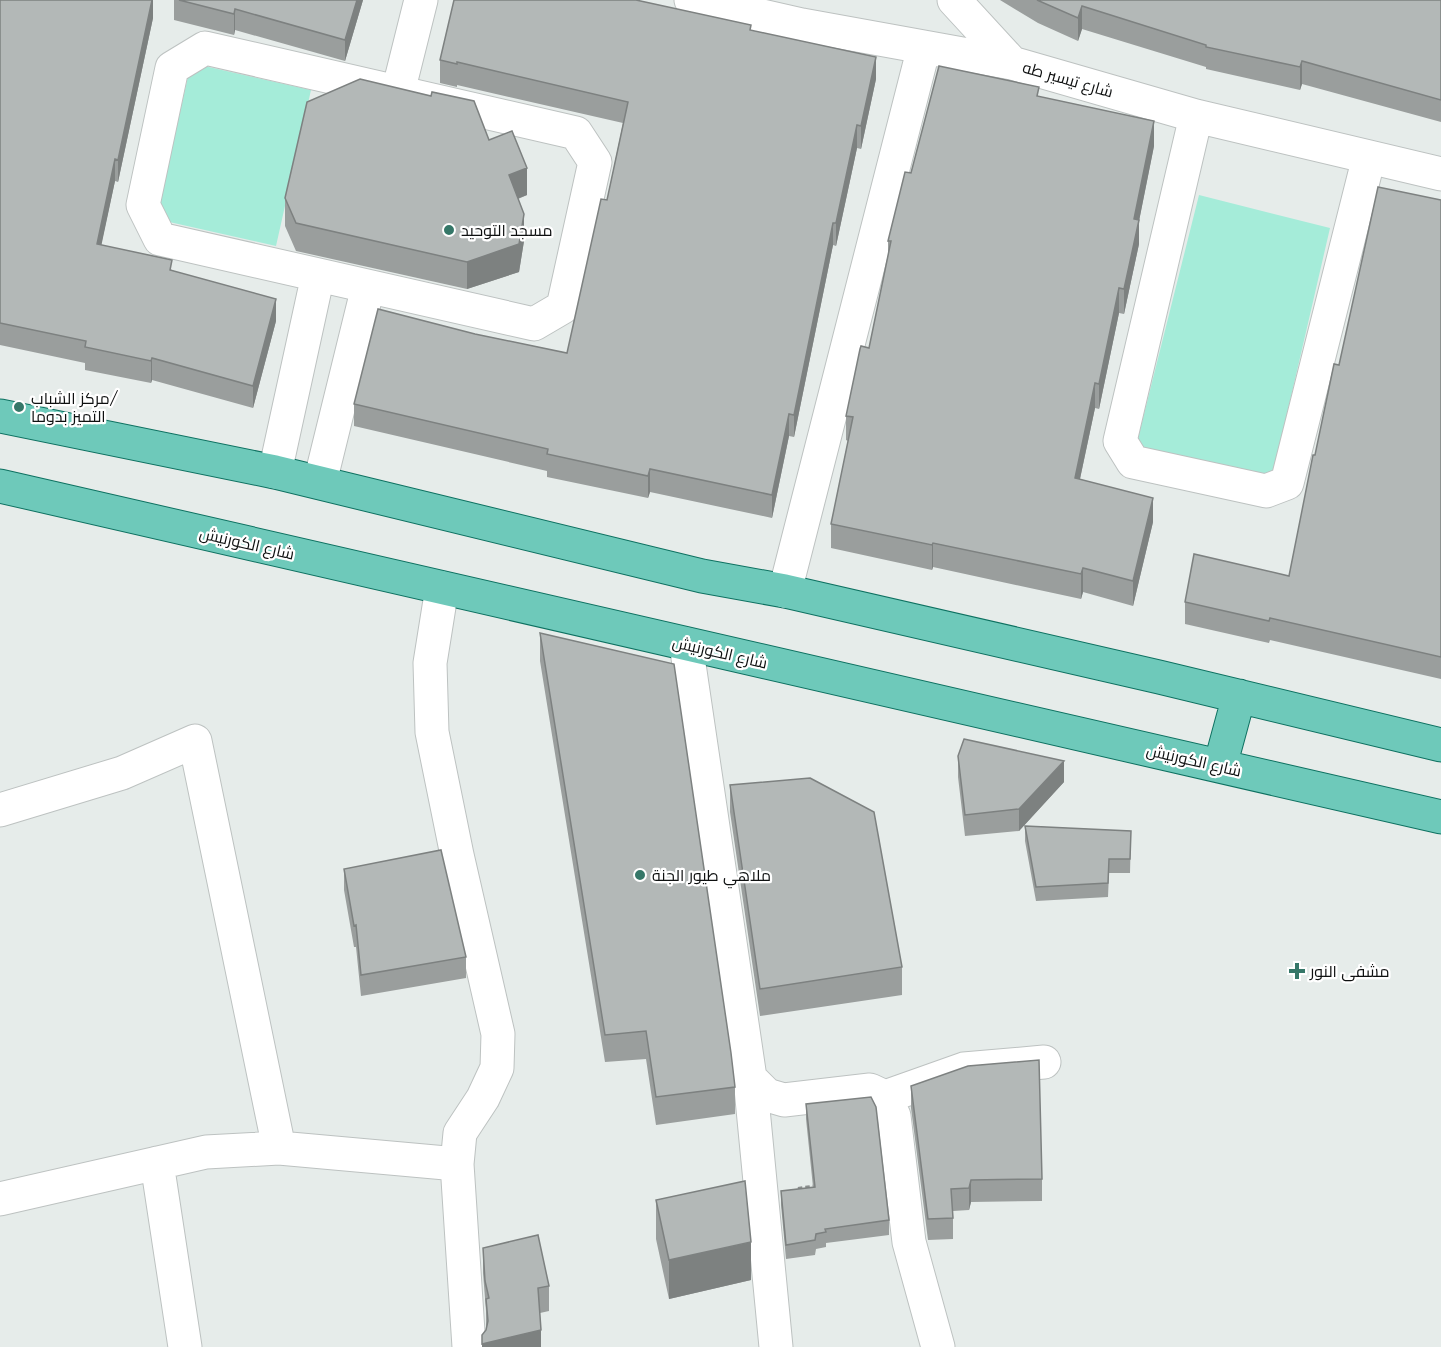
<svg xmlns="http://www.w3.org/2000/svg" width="1441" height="1347" font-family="Quicksand,Cairo,sans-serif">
	<rect width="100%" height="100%" fill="#e6ecea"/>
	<!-- green -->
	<path fill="#a5ecd9" d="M 191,63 L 311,90 L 276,246 L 156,219 Z
		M 1199,195 L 1330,228 L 1272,479 L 1136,446 Z"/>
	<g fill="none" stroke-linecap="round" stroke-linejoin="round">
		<!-- minor casing -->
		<g stroke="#bdc2c1" stroke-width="35">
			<path id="minor" d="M 691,0 L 802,25 L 1012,63 L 1196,116 L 1441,174
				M 954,0 L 1012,63
				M 205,48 L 576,133 L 595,162 L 563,307 L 534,324 L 160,239 L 143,205 L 172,68 Z
				M 398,92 L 421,0
				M 1196,116 L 1120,441 L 1133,462 L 1266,491 L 1287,483 L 1369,157
				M 275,472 L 318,275
				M 320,482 L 368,287
				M 442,588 L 430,663 L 432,732 L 457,855 L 498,1034 L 497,1068 L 483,1098 L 460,1133 L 457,1164 L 469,1347
				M 785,591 L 924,47
				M 686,644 L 750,1078 L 776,1347
				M 0,810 L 122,773 L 195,741 L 279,1148
				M 750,1078 L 767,1095 L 784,1100 L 870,1090 L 885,1097 L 894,1116 L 909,1242 L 938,1347
				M 885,1097 L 964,1069 L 1044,1062
				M 157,1163 L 185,1347
				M 0,1199 L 206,1152 L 279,1148 L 457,1164"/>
		</g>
		<!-- major casing -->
		<g stroke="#0e7161" stroke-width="35">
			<path id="major" d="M 0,416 L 275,472 L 702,576 L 785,591 L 1159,677 L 1441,745
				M 0,486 L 1441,817
				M 1220,766 L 1239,696"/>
		</g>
		<!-- path -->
		<path stroke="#8a8e8d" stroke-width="4" stroke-dasharray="4.5 3" stroke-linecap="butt" d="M 798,1189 L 817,1186"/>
		<!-- minor -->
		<use href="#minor" stroke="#fff" stroke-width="33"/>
		<!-- major -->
		<use href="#major" stroke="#6ec9ba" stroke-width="33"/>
	</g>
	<!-- wall -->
	<path fill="#9a9e9d" d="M 0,0 L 153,0 L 153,18 L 118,182 L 115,181 L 101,245 L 172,270 L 276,321 L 253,408 L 152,380 L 151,383 L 85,370 L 85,363 L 0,345 Z
		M 174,0 L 363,0 L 345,61 L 235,30 L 234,35 L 174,20 Z
		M 1000,0 L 1441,0 L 1441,122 L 1302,84 L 1300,90 L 1206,69 L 1206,67 L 1082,29 L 1078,41 L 1038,23 Z
		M 751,30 L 876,79 L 861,149 L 857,148 L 836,246 L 833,245 L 794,437 L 789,436 L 772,518 L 650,492 L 648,498 L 547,477 L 547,471 L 354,426 L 354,404 L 475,334 L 567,353 L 607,200 L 623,123 L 457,85 L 457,87 L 440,83 L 440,60 Z
		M 1039,96 L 1154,146 L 1139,221 L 1139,244 L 1124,314 L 1119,313 L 1099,409 L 1095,408 L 1080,479 L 1153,522 L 1133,606 L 1083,592 L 1081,599 L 933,567 L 932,570 L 831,548 L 831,524 L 848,441 L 846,440 L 846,416 L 869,348 L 888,258 L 888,241 L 911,173 Z
		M 489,140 L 527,195 L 518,199 L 524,241 L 519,272 L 467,289 L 296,251 L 285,226 L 285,198 Z
		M 1441,200 L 1441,679 L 1270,640 L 1269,643 L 1185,624 L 1185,602 L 1289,576 L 1315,455 L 1339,365 Z
		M 540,633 L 735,1087 L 735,1114 L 656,1125 L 646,1059 L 605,1062 L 540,661 Z
		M 958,756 L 1064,782 L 1019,831 L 965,836 L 958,777 Z
		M 730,785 L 902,967 L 902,995 L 760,1016 L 730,812 Z
		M 1025,826 L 1131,831 L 1130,873 L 1109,873 L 1108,897 L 1036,901 L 1025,841 Z
		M 344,869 L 466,957 L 466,978 L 361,996 L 356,947 L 354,947 L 344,890 Z
		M 911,1086 L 1042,1179 L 1042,1201 L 971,1202 L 969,1210 L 953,1211 L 953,1239 L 928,1240 L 911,1108 Z
		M 806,1104 L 889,1220 L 889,1235 L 826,1243 L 826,1247 L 816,1249 L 815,1255 L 786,1259 L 781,1205 L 781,1191 L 813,1187 L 806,1119 Z
		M 656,1200 L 751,1280 L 669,1299 L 656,1239 Z
		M 483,1248 L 549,1286 L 549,1311 L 540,1313 L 541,1347 L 482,1347 L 482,1335 L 486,1330 L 486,1311 L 483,1273 Z"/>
	<!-- shaded-wall -->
	<path fill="#7d8180" d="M 152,0 L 153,0 L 153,18 L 118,182 L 118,160 Z
		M 357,0 L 363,0 L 345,61 L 345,40 Z
		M 1082,6 L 1082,29 L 1078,41 L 1078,18 Z
		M 235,9 L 235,30 L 234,35 L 234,14 Z
		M 876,57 L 876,79 L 861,149 L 861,126 Z
		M 1302,61 L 1302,84 L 1300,90 L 1300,67 Z
		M 1154,121 L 1154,146 L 1139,221 L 1139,244 L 1124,314 L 1124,289 L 1134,219 Z
		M 857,125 L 857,148 L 836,246 L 836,223 Z
		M 115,159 L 115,181 L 97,266 L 97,244 Z
		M 527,168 L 527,195 L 509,202 L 509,175 Z
		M 524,214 L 524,241 L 519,272 L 467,289 L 467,262 Z
		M 833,223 L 833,245 L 794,437 L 794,415 Z
		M 1119,288 L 1119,313 L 1099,409 L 1099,384 Z
		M 276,299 L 276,321 L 253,408 L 253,386 Z
		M 152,358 L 152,380 L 151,383 L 151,361 Z
		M 1095,383 L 1095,408 L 1075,502 L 1075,478 Z
		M 789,414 L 789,436 L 772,518 L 772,495 Z
		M 650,469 L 650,492 L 648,498 L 648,476 Z
		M 1153,498 L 1153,522 L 1133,606 L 1133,581 Z
		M 933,543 L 933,567 L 932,570 L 932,545 Z
		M 1083,568 L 1083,592 L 1081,599 L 1081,574 Z
		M 1064,761 L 1064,782 L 1019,831 L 1019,809 Z
		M 971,1180 L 971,1202 L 969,1210 L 969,1188 Z
		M 751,1242 L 751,1280 L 669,1299 L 669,1260 Z
		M 541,1330 L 541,1347 L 482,1347 L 482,1344 Z"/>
	<!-- building -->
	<path fill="#b3b8b7" stroke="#7d8180" stroke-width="1.5" d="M 0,0 L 152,0 L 118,160 L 115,159 L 97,244 L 172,260 L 170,270 L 276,299 L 253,386 L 152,358 L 151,361 L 85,347 L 86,341 L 0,323 Z
		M 179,0 L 357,0 L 345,40 L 235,9 L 234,14 Z
		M 454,0 L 636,0 L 751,25 L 750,30 L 876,57 L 861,126 L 857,125 L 836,223 L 833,223 L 794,415 L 789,414 L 772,495 L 650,469 L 648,476 L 547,454 L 548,449 L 354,404 L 378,309 L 475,334 L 567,353 L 601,199 L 607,200 L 628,102 L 457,62 L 457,64 L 440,60 Z
		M 1037,0 L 1441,0 L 1441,100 L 1302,61 L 1300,67 L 1206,47 L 1206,45 L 1082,6 L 1078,18 Z
		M 939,66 L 1039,87 L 1037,96 L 1154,121 L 1134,219 L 1139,220 L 1124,289 L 1119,288 L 1099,384 L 1095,383 L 1075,478 L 1153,498 L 1133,581 L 1083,568 L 1081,574 L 933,543 L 932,545 L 831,524 L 853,417 L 846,416 L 860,349 L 861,346 L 869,348 L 891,241 L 888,241 L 905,172 L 911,173 Z
		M 360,79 L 431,96 L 432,92 L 474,101 L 489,140 L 512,131 L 527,168 L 509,175 L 524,214 L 519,244 L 467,262 L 296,223 L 285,198 L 307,102 Z
		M 1378,187 L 1441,200 L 1441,657 L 1270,618 L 1269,621 L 1185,602 L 1194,554 L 1289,576 L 1313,455 L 1315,455 L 1334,364 L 1339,365 Z
		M 540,633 L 674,664 L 731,1053 L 735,1087 L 656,1097 L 646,1031 L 605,1035 Z
		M 964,739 L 1064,761 L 1019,809 L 965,815 L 958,756 Z
		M 810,778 L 874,812 L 902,967 L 760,989 L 730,785 Z
		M 1025,826 L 1131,831 L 1130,859 L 1109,859 L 1108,883 L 1036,887 Z
		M 441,850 L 466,957 L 361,975 L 356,925 L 354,926 L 344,869 Z
		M 1039,1060 L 1042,1179 L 971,1180 L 969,1188 L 951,1189 L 953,1218 L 928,1219 L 911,1086 L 968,1066 Z
		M 871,1097 L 876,1107 L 889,1220 L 825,1229 L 826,1232 L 816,1234 L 815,1240 L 786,1245 L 781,1191 L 815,1187 L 806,1104 Z
		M 745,1181 L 751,1242 L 669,1260 L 656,1200 Z
		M 538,1235 L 549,1286 L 538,1288 L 541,1330 L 482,1344 L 482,1335 L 486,1330 L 488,1321 L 486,1299 L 489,1298 L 485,1281 L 483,1248 Z"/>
	<!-- markers -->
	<g fill="#357768" stroke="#fff" stroke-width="2">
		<circle cx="449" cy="230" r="6"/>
		<circle cx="19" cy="407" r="6"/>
		<circle cx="640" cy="875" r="6"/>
		<path d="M1294 962h6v6h6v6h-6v6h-6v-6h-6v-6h6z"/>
	</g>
	<g text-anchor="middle" stroke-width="4.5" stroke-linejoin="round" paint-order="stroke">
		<!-- street labels -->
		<g font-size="16" fill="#0e1010" stroke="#fff">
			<text transform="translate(1068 79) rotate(16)" y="6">شارع تيسير طه</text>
			<text transform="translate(247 543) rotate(13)" y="6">شارع الكورنيش</text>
			<text transform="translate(720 652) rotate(13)" y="6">شارع الكورنيش</text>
			<text transform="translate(1194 760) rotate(13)" y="6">شارع الكورنيش</text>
		</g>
		<!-- poi labels -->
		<g font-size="16" fill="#0e1010" stroke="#fff" text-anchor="start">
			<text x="461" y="236">مسجد التوحيد</text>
			<text x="31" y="404">مركز الشباب/<tspan x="31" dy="18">التميز بدوما</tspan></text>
			<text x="652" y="881">ملاهي طيور الجنة</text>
			<text x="1310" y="977">مشفى النور</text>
		</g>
	</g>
</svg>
